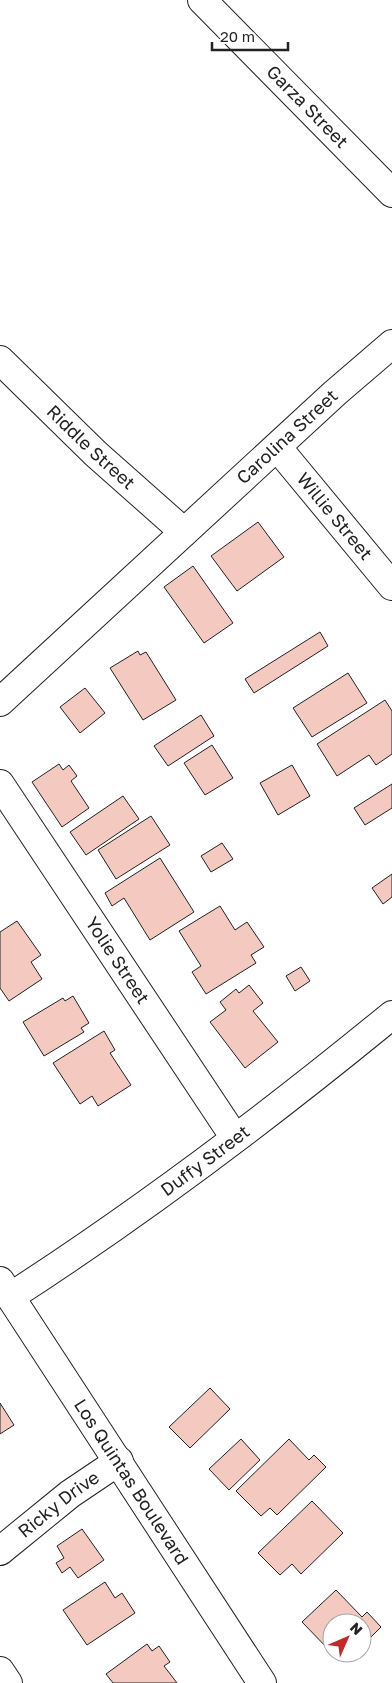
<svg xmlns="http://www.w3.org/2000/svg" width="392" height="1683" font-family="'Golos Text',sans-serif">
	<rect width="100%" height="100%" fill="#fff"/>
	<!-- building -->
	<path fill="#f3c9c0" stroke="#222" d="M 258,522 L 284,557 L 237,591 L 211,556 Z
		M 193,566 L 233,623 L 204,643 L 164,587 Z
		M 320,632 L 328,646 L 254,693 L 245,679 Z
		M 138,651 L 140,655 L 146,652 L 176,700 L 143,720 L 110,668 Z
		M 348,673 L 367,703 L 312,737 L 293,708 Z
		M 85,688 L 105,713 L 80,733 L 60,707 Z
		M 385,700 L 392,711 L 392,754 L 376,765 L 369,755 L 337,776 L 317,744 Z
		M 201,715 L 214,736 L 168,766 L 154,746 Z
		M 212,745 L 233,778 L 205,795 L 184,763 Z
		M 59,764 L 63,770 L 69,765 L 77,776 L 71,781 L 89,808 L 62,827 L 32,782 Z
		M 292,765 L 310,796 L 278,815 L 260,783 Z
		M 392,784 L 392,808 L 365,825 L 354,808 Z
		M 123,796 L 139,819 L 86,855 L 70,832 Z
		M 151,816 L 170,845 L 116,879 L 98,850 Z
		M 222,843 L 233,859 L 211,872 L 201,856 Z
		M 160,858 L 194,912 L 150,940 L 124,898 L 112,906 L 105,893 Z
		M 392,874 L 392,897 L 383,904 L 372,888 Z
		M 220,906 L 235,930 L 247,922 L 264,947 L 251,955 L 256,963 L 206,994 L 192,972 L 201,966 L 179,931 Z
		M 17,921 L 41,955 L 31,962 L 42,979 L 9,1001 L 0,988 L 0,932 Z
		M 301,967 L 310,981 L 295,991 L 286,976 Z
		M 249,985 L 263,1003 L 253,1011 L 278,1042 L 245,1068 L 210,1022 L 226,1010 L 220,1002 L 236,989 L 239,993 Z
		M 73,996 L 89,1023 L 81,1028 L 84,1032 L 44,1056 L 23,1022 L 63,998 L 65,1001 Z
		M 104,1031 L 115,1050 L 110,1053 L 131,1085 L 98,1106 L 92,1096 L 80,1104 L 53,1063 Z
		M 210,1388 L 230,1409 L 190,1448 L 169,1427 Z
		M 0,1403 L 14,1425 L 0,1434 Z
		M 241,1439 L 260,1460 L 229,1490 L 209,1469 Z
		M 289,1439 L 309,1460 L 314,1455 L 326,1467 L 277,1515 L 270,1508 L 261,1516 L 236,1491 Z
		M 312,1501 L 343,1533 L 301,1574 L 292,1564 L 280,1575 L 258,1553 Z
		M 82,1529 L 104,1560 L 78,1578 L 70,1567 L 62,1573 L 56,1563 L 64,1558 L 57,1546 Z
		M 105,1582 L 115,1598 L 122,1593 L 135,1613 L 87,1645 L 63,1610 Z
		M 336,1590 L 362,1617 L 367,1612 L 381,1627 L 362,1646 L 362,1623 L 332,1623 L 332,1653 L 302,1622 Z
		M 147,1644 L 152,1651 L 159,1646 L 170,1662 L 164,1666 L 177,1683 L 113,1683 L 106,1674 Z
		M 337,1653 L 355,1653 L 346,1662 Z"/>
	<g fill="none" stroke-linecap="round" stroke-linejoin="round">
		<!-- minor casing -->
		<g stroke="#222" stroke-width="30">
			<g id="minor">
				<path id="s1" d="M 202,0 L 392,193"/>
				<path id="s2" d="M 0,360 L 96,454 L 184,532"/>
				<path id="s3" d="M 277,447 L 392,586"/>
				<path id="s4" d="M 0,702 L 335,393 L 392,344"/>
				<path id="s5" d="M 0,784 L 235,1138"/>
				<path id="s6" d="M 0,1281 L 262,1683"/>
				<path id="s7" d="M 10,1297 C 143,1211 270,1115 392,1015"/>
				<path id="s8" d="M 0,1551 L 70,1494 L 119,1461"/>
				<path d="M 0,1671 L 8,1683"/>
			</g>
		</g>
		<!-- minor -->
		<use href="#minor" stroke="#fff" stroke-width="28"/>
	</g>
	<g text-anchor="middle" stroke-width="4" stroke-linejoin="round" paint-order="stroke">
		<!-- street labels -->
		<g font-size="18" fill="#222" stroke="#fff">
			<text dy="6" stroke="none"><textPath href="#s1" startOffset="150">Garza Street</textPath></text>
			<text dy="6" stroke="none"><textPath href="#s4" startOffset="391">Carolina Street</textPath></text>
			<text dy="6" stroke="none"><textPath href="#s2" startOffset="126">Riddle Street</textPath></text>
			<text dy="6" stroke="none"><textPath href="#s3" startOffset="90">Willie Street</textPath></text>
			<text dy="6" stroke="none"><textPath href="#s5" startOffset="212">Yolie Street</textPath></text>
			<text dy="6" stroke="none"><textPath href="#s7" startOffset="238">Duffy Street</textPath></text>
			<text dy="6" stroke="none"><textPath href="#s6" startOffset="240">Los Quintas Boulevard</textPath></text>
			<text dy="6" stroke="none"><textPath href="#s8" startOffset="75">Ricky Drive</textPath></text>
		</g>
	</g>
	<!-- north arrow -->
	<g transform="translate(347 1638) rotate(45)"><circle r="24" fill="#ffffff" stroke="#a7a7a7"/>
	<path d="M0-4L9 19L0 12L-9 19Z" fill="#c62828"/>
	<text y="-8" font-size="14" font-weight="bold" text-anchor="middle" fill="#222222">N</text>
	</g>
	<!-- scale -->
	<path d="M212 42v8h76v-8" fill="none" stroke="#222222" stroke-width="2.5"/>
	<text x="220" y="42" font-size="15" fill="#222222" stroke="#ffffff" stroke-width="4" paint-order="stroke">20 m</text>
</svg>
